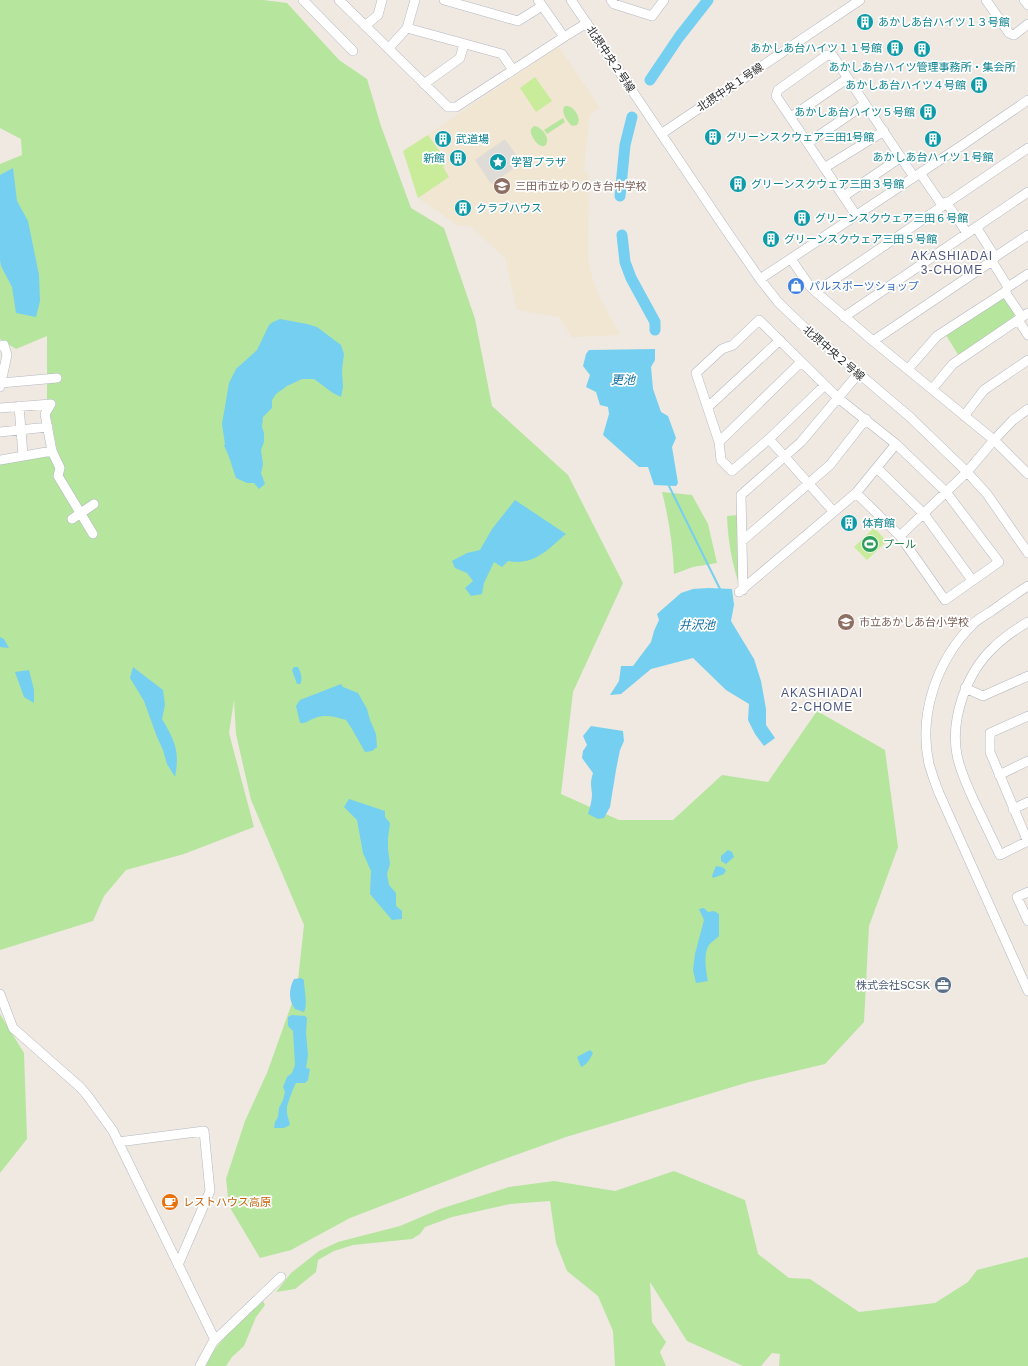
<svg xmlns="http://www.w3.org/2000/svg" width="1028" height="1366" font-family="Arial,'Noto Sans JP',sans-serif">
	<rect width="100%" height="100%" fill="#efe9e1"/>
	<!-- education -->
	<path fill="#f0e6d1" d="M 559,47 L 600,108 L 590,114 L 584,171 L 589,175 L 588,258 L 592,277 L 600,298 L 620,335 L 572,337 L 559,317 L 517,310 L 505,258 L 470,226 L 459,226 L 418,198 L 403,151 L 540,59 Z"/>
	<!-- green -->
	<path fill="#b6e59e" d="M 0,0 L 263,0 L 287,3 L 339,60 L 367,79 L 381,126 L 411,208 L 444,228 L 475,319 L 492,406 L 568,475 L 623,583 L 573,692 L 561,794 L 619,820 L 673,820 L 722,775 L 768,782 L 817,711 L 885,750 L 898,847 L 869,926 L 864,1022 L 825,1064 L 749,1082 L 566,1137 L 488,1165 L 350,1218 L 291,1250 L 260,1258 L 229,1206 L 226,1179 L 245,1121 L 267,1073 L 297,989 L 304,925 L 251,800 L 236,734 L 234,700 L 229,733 L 254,827 L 184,854 L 126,870 L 104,896 L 93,921 L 0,950 L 0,462 L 58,455 L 47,398 L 47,336 L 16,349 L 0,339 L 0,164 L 22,155 L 21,139 L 0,128 Z
		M 565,106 L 568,106 C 575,108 582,119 577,125 L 572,126 C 567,121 560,112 565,106 Z
		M 563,118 L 565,122 L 547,134 L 544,130 Z
		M 534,126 C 540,126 549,136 547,142 C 545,150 538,145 535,141 C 533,137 530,134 531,129 Z
		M 1004,296 L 1015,313 L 1013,320 L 959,356 L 944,332 Z
		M 662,492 L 692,495 L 708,524 L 717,563 L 693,567 L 674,574 C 673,546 669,519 662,492 Z
		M 739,515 L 740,587 C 732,564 728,541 727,516 Z
		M 0,1014 L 24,1053 L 27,1139 L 0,1173 Z
		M 674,1171 L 745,1200 L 758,1254 L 789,1278 L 810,1279 L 859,1312 L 935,1303 L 968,1282 L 977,1270 L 1028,1257 L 1028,1366 L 779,1366 L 780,1354 L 772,1353 L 761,1366 L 743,1366 L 687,1341 L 650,1282 L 652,1322 L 666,1342 L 660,1352 L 666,1366 L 615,1366 L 613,1331 L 598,1296 L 567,1271 L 556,1243 L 550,1201 L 510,1204 L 452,1217 L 425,1227 L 420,1234 L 412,1239 L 353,1245 L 334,1251 L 318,1260 L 316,1272 L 295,1289 L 276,1292 L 291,1273 L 319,1251 L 338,1242 L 400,1226 L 440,1209 L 509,1187 L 554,1181 L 615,1191 Z
		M 263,1301 L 265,1305 L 256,1317 L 244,1346 L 232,1357 L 226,1366 L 206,1366 C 217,1339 242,1321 263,1301 Z"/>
	<!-- pitch -->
	<path fill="#c9ec9a" d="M 535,77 L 552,101 L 536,112 L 520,88 Z
		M 428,135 L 440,152 L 438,154 L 445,165 L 443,167 L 449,177 L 418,198 L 403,151 Z
		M 874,528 L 887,541 L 867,560 L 854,547 Z"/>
	<!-- plaza -->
	<path fill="#dfdcd8" d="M 505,139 L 522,163 L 491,184 L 475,160 Z"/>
	<!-- water -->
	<path fill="#75cff0" d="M 13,168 L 17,201 L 28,221 L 39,275 L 40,301 L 36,317 L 16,313 L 12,287 L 1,266 L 0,260 L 0,175 Z
		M 280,319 L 307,324 L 317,327 L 341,345 L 344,354 L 342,370 L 343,387 L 341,397 L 333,393 L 314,379 L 302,379 L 287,386 L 276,394 L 272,400 L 272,408 L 263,417 L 262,427 L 264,433 L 264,442 L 261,450 L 263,464 L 261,473 L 265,484 L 259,489 L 254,483 L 247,483 L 236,478 C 232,467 230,457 224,446 L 225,444 L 222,424 L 229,383 L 236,369 L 257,350 L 269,325 L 273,322 Z
		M 655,349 L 655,360 L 651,367 L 653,389 L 661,412 L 668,416 L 676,438 L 672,447 L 678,483 L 676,486 L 654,485 L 648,467 L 639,467 L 603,435 L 609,414 L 608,407 L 600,405 L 596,392 L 586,387 L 590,375 L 583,366 L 586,354 L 589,350 Z
		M 515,500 L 566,534 C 547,550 534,566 508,561 L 502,567 L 494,562 L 484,583 L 482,594 L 471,596 L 465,588 L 473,581 L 467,573 L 455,568 L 452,561 L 467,553 L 480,550 L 492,529 Z
		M 708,588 L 732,589 L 734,605 L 731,621 L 754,659 L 761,681 L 766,709 L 766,725 L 775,738 L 764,746 L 755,734 L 748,720 L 749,704 L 726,690 L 693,658 L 651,669 L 621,694 L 610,695 L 619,681 L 621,666 L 633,666 L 651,642 L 654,631 L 659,620 L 657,614 L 681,593 L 693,589 Z
		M 0,637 L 4,639 L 9,648 L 0,647 Z
		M 133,667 L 163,690 L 165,705 L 162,719 C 175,741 180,751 175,777 L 167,764 L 163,750 L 157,737 L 144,701 L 130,678 Z
		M 294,667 L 298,667 C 301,673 303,679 300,684 L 297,684 L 292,670 Z
		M 29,670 L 34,690 L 34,703 L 24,697 L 15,672 Z
		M 341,684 L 343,687 L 358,693 L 367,709 L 370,720 L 376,734 L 377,747 L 372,751 L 365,752 L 352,729 L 346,720 C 336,717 325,714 315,718 C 308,720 307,724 300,723 L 296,706 L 300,700 Z
		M 591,726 L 623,731 L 624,741 L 620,750 L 616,770 L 610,807 L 604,818 L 598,819 L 588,814 C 590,807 592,801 592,794 C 591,784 590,783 593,773 L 582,758 L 583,751 L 587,745 L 583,736 Z
		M 349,799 L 385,811 L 385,817 L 390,823 L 388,838 L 388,849 L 390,864 L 387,874 L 389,885 L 396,893 L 396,906 L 402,911 L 402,919 L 392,920 L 370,894 L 371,871 L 363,853 L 357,820 L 344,807 Z
		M 728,850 L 732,852 L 734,857 L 726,864 L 721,861 L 721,856 Z
		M 716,866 L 722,867 L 726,870 L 724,874 L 713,878 L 712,876 Z
		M 704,908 L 708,912 L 714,911 L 719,914 L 719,936 C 716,939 711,942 709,945 C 703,953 706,972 708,981 L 696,983 L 693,970 L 695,954 L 704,920 L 699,909 Z
		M 301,978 L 304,980 C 304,988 308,1005 304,1012 L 295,1009 C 288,1000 289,988 294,979 Z
		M 292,1015 L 305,1016 L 307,1018 L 306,1033 L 308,1055 L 306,1068 L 310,1069 L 308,1080 L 305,1083 L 296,1083 C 294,1086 287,1105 287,1108 C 286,1114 289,1119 290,1125 L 284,1128 L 274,1128 L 275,1122 L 278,1117 L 279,1108 L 283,1100 L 285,1092 L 283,1087 L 287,1077 L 292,1073 L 295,1065 L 293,1031 L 288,1026 L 288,1017 Z
		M 590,1050 L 593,1053 C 590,1059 587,1065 581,1067 L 577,1057 Z"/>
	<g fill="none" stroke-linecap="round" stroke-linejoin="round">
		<!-- stream -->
		<path stroke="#75cff0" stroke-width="2" d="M 669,486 L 720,589"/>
		<!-- river -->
		<path stroke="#75cff0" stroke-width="11" d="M 650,80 L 679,37 L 708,0
			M 620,196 L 625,145 L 632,117
			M 622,235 L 625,262 L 631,278 L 655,322 L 655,330"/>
		<!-- minor casing -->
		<g stroke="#b4b7c1" stroke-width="10">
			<path id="minor" d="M 303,0 L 353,51
				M 339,0 L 448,107 L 456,107 L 564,37 L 587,23
				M 444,0 L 518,21 L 542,6
				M 538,0 L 564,37
				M 571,0 L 726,230 L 760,279 L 778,302 L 804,327 L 910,417 L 967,472 L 987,494 L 1028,553
				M 611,0 L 614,4 L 652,16 L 664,0
				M 986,0 L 1009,33 L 1014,35 L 1028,24
				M 1024,0 L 1028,5
				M 365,26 L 378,15 L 382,0
				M 407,28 L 502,54 L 513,70
				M 389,48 L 407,28 L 415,0
				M 424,84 L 460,58 L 464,44
				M 791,117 L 848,78
				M 661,134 L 860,0
				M 808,143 L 865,104
				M 824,168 L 884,131
				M 920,173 L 942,205
				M 844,196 L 901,157
				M 946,202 L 967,233
				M 856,215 L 776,96 L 778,90 L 827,55 L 833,56 L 914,177
				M 976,227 L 995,257
				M 791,259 L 809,285 L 816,292 L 873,341 L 994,440 L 1028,474
				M 992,261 L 1008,287
				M 760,279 L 964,144 L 1028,100
				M 816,292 L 1028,148
				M 1005,292 L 1022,317
				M 844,317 L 1028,192
				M 1018,320 L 1028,335
				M 873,341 L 992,261 L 995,257 L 1028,235
				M 0,346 L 4,345 L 7,355 L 0,387
				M 908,369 L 937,336 L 1005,292 L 1008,287 L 1028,274
				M 1,383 L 57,378
				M 825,385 L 769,439 L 732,471 L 721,460 L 719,442 L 696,373 L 722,349 L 733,345 L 759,320 L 838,398 L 896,444 L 946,492 L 999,562 L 945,600 L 900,536 L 856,493
				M 932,389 L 953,364 L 1028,313
				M 19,406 L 23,455
				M 708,407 L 780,340
				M 0,408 L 51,404 L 45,414 L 52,451 L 0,460
				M 964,416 L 984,390 L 1028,360
				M 0,432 L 48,427
				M 769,439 L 833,511
				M 719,442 L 801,362
				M 52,451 L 60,468 L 58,476 L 93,534
				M 877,468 L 924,514 L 972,580
				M 72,519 L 94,504
				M 900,536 L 967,472 L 994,440 L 1013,420 L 1028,409
				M 742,541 L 830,465 L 866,419
				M 1028,586 C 1015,594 1003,603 990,612 C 984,616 978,619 973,624 C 937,660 918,714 929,764 C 932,774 935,783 939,793 L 1028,991
				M 743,590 L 741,495 L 801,442 L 858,374
				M 739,592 L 856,493 L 896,444
				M 965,688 L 983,696 L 1028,676
				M 1028,716 L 990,733 L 990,752 L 1028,842
				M 999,775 L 1028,761
				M 1013,809 L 1028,802
				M 1028,841 L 1000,855 C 992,838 983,820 975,803 C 968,788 960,771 957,755 C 950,718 967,672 994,647 C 1004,637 1016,629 1028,622
				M 1028,892 L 1017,897 L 1028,921
				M 0,994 L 13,1028 L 80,1087 L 87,1095 L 113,1131 L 215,1340
				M 118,1142 L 204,1131 L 210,1191 L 178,1265
				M 200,1366 L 213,1342 L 281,1277"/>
		</g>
		<!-- minor -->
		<use href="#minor" stroke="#fff" stroke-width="9"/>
	</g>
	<!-- icons -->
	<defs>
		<g id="building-disc" transform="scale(0.9)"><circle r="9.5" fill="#0f9aa8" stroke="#fff"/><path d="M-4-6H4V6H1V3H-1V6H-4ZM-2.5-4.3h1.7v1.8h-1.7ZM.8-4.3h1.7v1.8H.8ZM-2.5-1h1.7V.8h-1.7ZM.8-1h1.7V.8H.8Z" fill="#fff"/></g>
		<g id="sight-disc" transform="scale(0.9)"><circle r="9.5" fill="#0f9aa8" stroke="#fff"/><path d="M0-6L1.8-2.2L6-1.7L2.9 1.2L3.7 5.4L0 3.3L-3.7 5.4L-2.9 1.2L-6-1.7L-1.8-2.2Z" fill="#fff"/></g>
		<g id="school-disc" transform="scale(0.9)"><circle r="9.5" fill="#8d6e63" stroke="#fff"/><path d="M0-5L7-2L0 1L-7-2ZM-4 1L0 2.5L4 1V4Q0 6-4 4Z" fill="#fff"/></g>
		<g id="shop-disc" transform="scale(0.9)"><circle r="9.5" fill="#3f7fe0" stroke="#fff"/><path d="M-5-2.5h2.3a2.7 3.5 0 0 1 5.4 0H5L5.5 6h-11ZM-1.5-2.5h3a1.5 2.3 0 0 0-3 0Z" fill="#fff"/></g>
		<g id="stadium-disc" transform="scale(0.9)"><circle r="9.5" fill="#2e9e5b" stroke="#fff"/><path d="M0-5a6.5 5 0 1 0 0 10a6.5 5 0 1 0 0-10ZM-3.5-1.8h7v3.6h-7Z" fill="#fff"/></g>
		<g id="office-disc" transform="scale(0.9)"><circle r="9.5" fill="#5c6f8a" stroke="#fff"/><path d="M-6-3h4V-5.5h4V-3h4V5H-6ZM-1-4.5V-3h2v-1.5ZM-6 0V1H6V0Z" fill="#fff"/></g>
		<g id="cafe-disc" transform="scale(0.9)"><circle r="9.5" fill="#e8710a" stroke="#fff"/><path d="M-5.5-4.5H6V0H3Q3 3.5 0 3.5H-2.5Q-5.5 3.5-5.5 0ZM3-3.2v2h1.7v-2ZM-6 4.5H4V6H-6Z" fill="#fff"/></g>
	</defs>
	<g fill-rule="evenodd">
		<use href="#building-disc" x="865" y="22"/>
		<use href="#building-disc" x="895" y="48"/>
		<use href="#building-disc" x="922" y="49"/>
		<use href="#building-disc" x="979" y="85"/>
		<use href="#building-disc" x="928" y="112"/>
		<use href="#building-disc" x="713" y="137"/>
		<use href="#building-disc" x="443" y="139"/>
		<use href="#building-disc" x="933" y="139"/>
		<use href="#building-disc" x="458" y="158"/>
		<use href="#sight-disc" x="498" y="162"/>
		<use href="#building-disc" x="738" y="184"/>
		<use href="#school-disc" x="502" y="186"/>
		<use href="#building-disc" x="463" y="208"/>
		<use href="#building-disc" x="802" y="218"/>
		<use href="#building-disc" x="771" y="239"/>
		<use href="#shop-disc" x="796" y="286"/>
		<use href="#building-disc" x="849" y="523"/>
		<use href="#stadium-disc" x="870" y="544"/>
		<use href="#school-disc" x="846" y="622"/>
		<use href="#office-disc" x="943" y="985"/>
		<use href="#cafe-disc" x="170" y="1202"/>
	</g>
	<g text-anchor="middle" stroke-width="3.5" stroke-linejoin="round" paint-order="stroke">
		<!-- culture labels -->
		<g font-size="11" fill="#0d838f" stroke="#fff" text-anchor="start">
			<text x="878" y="26">あかしあ台ハイツ１３号館</text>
			<text x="882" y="52" text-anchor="end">あかしあ台ハイツ１１号館</text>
			<text x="922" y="71" text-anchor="middle">あかしあ台ハイツ管理事務所・集会所</text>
			<text x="966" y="89" text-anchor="end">あかしあ台ハイツ４号館</text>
			<text x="915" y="116" text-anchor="end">あかしあ台ハイツ５号館</text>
			<text x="726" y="141">グリーンスクウェア三田1号館</text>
			<text x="456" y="143">武道場</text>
			<text x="933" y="161" text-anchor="middle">あかしあ台ハイツ１号館</text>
			<text x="445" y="162" text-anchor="end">新館</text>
			<text x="511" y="166">学習プラザ</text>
			<text x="751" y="188">グリーンスクウェア三田３号館</text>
			<text x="476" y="212">クラブハウス</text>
			<text x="815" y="222">グリーンスクウェア三田６号館</text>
			<text x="784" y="243">グリーンスクウェア三田５号館</text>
			<text x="862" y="527">体育館</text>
		</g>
		<!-- street labels -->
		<g font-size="11" fill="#2e2e2e" stroke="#fff">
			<text transform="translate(611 59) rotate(56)" y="4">北摂中央２号線</text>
			<text transform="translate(730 87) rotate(-34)" y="4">北摂中央１号線</text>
			<text transform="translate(834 353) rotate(41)" y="4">北摂中央２号線</text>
		</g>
		<!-- education labels -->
		<g font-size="11" fill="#785e54" stroke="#fff" text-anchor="start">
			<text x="515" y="190">三田市立ゆりのき台中学校</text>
			<text x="859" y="626">市立あかしあ台小学校</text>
		</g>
		<!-- shop labels -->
		<g font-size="11" fill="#366cbe" stroke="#fff" text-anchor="start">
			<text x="809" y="290">パルスポーツショップ</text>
		</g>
		<!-- leisure labels -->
		<g font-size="11" fill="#27864d" stroke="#fff" text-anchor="start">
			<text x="883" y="548">プール</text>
		</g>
		<!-- service labels -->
		<g font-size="11" fill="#4e5e75" stroke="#fff" text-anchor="end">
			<text x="930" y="989">株式会社SCSK</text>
		</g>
		<!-- food labels -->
		<g font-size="11" fill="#c56008" stroke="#fff" text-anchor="start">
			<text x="183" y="1206">レストハウス高原</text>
		</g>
		<!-- neighbourhood labels -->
		<g font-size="12" letter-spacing="1" fill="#4d5680" stroke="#fff">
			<text x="952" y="260">AKASHIADAI<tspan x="952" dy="14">3-CHOME</tspan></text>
			<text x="822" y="697">AKASHIADAI<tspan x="822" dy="14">2-CHOME</tspan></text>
		</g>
		<!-- water labels -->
		<g font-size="12" font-style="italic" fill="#0d6fa3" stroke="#fff">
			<text x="623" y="384">更池</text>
			<text x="697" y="629">井沢池</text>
		</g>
	</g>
</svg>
